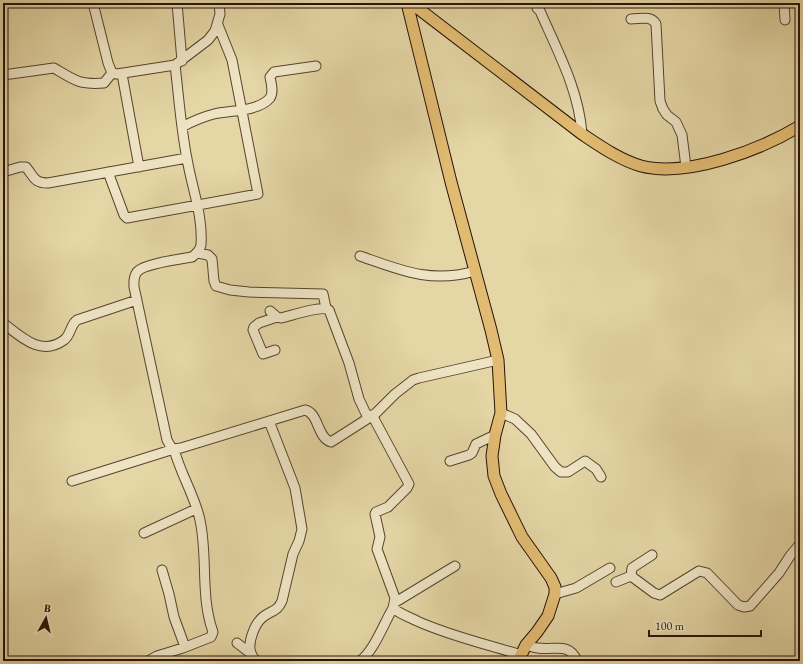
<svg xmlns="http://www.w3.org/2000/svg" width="803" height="664" font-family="'EB Garamond',serif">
	<rect width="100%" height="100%" fill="#e5d6a5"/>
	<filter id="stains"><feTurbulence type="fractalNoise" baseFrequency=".005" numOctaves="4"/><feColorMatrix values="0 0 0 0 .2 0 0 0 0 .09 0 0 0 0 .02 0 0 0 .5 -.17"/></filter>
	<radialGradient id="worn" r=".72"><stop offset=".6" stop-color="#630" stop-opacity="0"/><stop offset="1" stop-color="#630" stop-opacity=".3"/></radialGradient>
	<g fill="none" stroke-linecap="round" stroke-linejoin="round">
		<!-- minor casing -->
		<g stroke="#564430" stroke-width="11">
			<path id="minor" d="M 93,3 L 108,63 L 112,73 L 117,74 L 175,65 L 208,40 L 215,31 L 220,14 L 219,3
				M 177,3 L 182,61
				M 537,3 L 537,8 L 540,11 C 557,50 579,90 582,134
				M 784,3 L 785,20
				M 631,19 C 640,19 651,15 656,24 L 660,101 L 663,109 L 667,115 L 676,122 L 682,135 L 686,167
				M 175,65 C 179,98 181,131 188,164 C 193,191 203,217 201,245 C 200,251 196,254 192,257 C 180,259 143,264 137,272 C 133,277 134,282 134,287 L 167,440 L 171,447 L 174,449 L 181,448 L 305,410 C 319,413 317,438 331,442 L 375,414 L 395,394 L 413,380 L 419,378 L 498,360
				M 122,74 L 139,167
				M 3,75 L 54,68 C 74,80 79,85 104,83 L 112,73
				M 182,127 C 193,121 202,117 214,114 C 230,110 258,112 270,98 C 274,92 271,83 270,77 L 274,72 L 316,66
				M 3,172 L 20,167 L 26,167 C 34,177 34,183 48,183 L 187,158
				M 108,172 L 124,215 L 127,218 L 258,194 L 232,60 L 218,25
				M 198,253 L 208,255 L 212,259 L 214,281 L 216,286 L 230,290 L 249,292 L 323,294 L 326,308
				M 360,256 C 400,270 431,284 475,271
				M 270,311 L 277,317 L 281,318 C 291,316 321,305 329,310 L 349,363 L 359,399 L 368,418
				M 3,323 C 21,337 41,357 64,340 C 71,335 70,325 77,320 L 137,300
				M 275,350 L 263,354 L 253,330 L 254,327 L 259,323 L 277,317
				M 501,413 L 515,419 L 531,434 L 555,467 L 561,472 L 568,472 L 585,461 L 596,469 L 601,477
				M 372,415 L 409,484 L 407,488 L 388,507 L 376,512 L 375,514 L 380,537 L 377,549 L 395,598 L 393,608
				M 450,461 L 469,455 L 472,453 L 476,444 L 495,435
				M 72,481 L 174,449 C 180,473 195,496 200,520 C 208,557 200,596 213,632 L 211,637 L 183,648 L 157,656 L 148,661
				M 144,533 L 196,509
				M 162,570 L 169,594 L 174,617 L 185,647
				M 631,576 L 632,568 L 652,555
				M 616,582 L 631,576 L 654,593 L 660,595 L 699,571 L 707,573 L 738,605 L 744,607 L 750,606 L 779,573 L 790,556 L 800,544
				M 555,594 L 576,588 L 610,568
				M 394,603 L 455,566
				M 237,643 L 250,653
				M 526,645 C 530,646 534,648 538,648 C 553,651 569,641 577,661
				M 256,661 C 254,659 252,656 251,653 C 247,643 255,623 263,617 C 272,610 277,612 282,601 L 293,554 L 299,541 L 302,529 L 295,488 L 269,421
				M 360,661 C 374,651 384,623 393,608 C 400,614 409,617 417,621 C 450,636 486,644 521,655"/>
		</g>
		<!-- major casing -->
		<g stroke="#271309" stroke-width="13">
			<path id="major" d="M 407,3 L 451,182 L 491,330 L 498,360 L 501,413 L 495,435 L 492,456 L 494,476 L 501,494 L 522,537 L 551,578 L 555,587 L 555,594 L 548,616 L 537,632 L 526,645 L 521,655 L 520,661
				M 411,3 L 582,134 C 600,146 620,160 641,166 C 687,178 760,150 800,126"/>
		</g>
		<!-- minor -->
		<use href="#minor" stroke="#eee4c4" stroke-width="9"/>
		<!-- major -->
		<use href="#major" stroke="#e2bb72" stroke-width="11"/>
	</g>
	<!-- margin -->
	<rect width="803" height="664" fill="none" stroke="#e5d6a5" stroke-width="16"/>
	<rect x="4" y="4" width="795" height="656" fill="none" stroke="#271309" stroke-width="2"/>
	<rect x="8" y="8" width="787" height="648" fill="none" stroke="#271309"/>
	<!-- north arrow -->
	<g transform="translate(46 618) rotate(8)" stroke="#eee4c4" stroke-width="3" paint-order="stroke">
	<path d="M0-3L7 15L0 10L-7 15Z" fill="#271309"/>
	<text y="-6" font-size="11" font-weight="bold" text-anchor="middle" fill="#271309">B</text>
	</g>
	<!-- scale -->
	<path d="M649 630v6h112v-6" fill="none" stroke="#271309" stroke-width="2"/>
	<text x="655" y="630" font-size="12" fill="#271309" stroke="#eee4c4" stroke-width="3" paint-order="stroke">100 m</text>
	<rect width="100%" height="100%" filter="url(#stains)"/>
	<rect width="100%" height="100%" fill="url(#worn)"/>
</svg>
